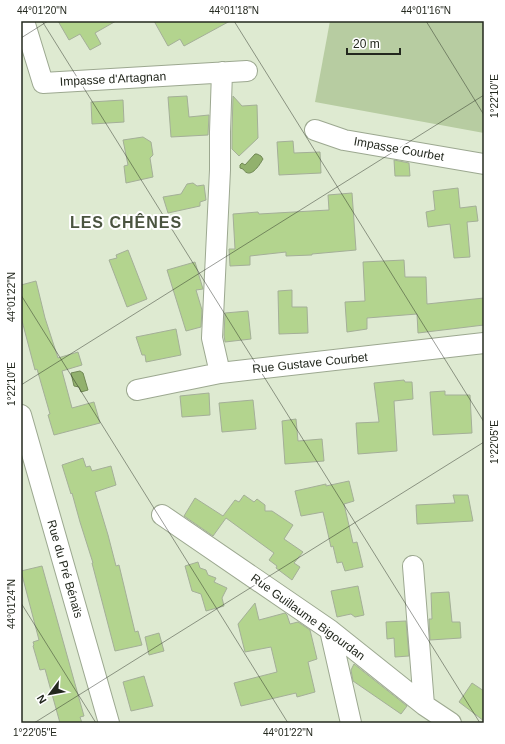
<svg xmlns="http://www.w3.org/2000/svg" width="505" height="744" font-family="Arial,sans-serif">
	<rect width="100%" height="100%" fill="#deead1"/>
	<!-- green -->
	<path fill="#b7cca1" d="M 330,21 L 484,21 L 484,133 L 315,102 Z"/>
	<!-- water -->
	<path fill="#92b16d" stroke="#718855" d="M 255,154 L 257,154 L 261,156 L 263,159 C 259,166 250,180 243,169 L 240,168 L 240,165 L 242,163 L 245,165 Z
		M 80,371 L 83,373 L 88,390 L 81,392 L 79,387 L 74,386 L 71,373 Z"/>
	<!-- building -->
	<path fill="#b3d48e" stroke="#a4af98" d="M 58,21 L 116,21 L 95,33 L 101,44 L 90,50 L 80,34 L 69,40 Z
		M 154,21 L 230,21 L 184,46 L 180,39 L 168,46 Z
		M 187,96 L 189,117 L 209,115 L 208,135 L 171,137 L 168,97 Z
		M 233,96 L 242,106 L 257,105 L 258,138 L 239,156 L 232,149 L 232,132 Z
		M 123,100 L 124,122 L 92,124 L 91,102 Z
		M 143,137 L 151,142 L 153,155 L 150,158 L 153,177 L 126,183 L 124,166 L 128,165 L 123,140 Z
		M 293,141 L 294,153 L 320,152 L 321,173 L 279,175 L 277,142 Z
		M 394,160 L 409,163 L 410,176 L 395,176 Z
		M 193,183 L 197,186 L 204,185 L 206,200 L 200,202 L 200,206 L 168,213 L 163,197 L 181,194 L 187,184 Z
		M 458,188 L 460,208 L 476,206 L 478,221 L 467,222 L 470,257 L 454,258 L 450,224 L 428,227 L 426,212 L 435,210 L 433,191 Z
		M 352,193 L 356,250 L 312,254 L 312,255 L 286,256 L 286,252 L 250,256 L 250,265 L 230,266 L 229,249 L 235,249 L 233,214 L 258,212 L 259,214 L 329,210 L 328,195 Z
		M 128,250 L 147,299 L 127,307 L 109,260 L 117,258 L 116,255 Z
		M 404,260 L 405,277 L 426,277 L 427,304 L 484,298 L 484,325 L 418,333 L 417,314 L 367,318 L 367,329 L 347,332 L 345,302 L 365,301 L 363,262 Z
		M 195,262 L 203,289 L 196,290 L 202,310 L 201,327 L 186,331 L 167,270 Z
		M 36,281 L 45,318 L 58,358 L 78,352 L 82,365 L 62,371 L 72,408 L 94,402 L 100,423 L 54,435 L 48,415 L 50,414 L 37,369 L 35,370 L 21,317 L 21,285 Z
		M 292,290 L 292,307 L 307,307 L 308,333 L 279,334 L 278,291 Z
		M 248,311 L 251,339 L 225,342 L 224,335 L 225,313 Z
		M 176,329 L 181,355 L 146,362 L 145,355 L 142,355 L 136,337 Z
		M 404,380 L 405,382 L 412,382 L 413,399 L 394,401 L 397,451 L 358,454 L 356,423 L 379,422 L 374,383 Z
		M 445,391 L 445,395 L 470,395 L 472,433 L 433,435 L 430,392 Z
		M 209,393 L 210,415 L 182,417 L 180,396 Z
		M 253,400 L 256,429 L 222,432 L 219,403 Z
		M 296,419 L 298,441 L 322,439 L 324,461 L 285,464 L 282,421 Z
		M 83,458 L 86,467 L 90,466 L 92,471 L 111,466 L 116,485 L 95,492 L 108,535 L 116,566 L 119,565 L 135,632 L 138,631 L 142,645 L 115,651 L 92,563 L 93,563 L 80,522 L 72,493 L 71,494 L 62,465 Z
		M 349,481 L 354,501 L 344,504 L 353,543 L 357,542 L 363,567 L 345,571 L 342,562 L 337,563 L 333,546 L 331,547 L 323,512 L 301,516 L 295,491 L 326,484 L 326,486 Z
		M 244,495 L 254,502 L 257,499 L 265,505 L 265,511 L 272,511 L 293,525 L 284,539 L 303,552 L 294,563 L 300,567 L 292,580 L 276,568 L 277,566 L 269,560 L 274,553 L 226,518 L 213,536 L 184,516 L 195,498 L 223,516 L 235,500 L 239,502 Z
		M 453,495 L 468,495 L 473,521 L 417,524 L 416,505 L 455,503 Z
		M 198,562 L 200,568 L 206,570 L 208,575 L 216,578 L 214,582 L 227,588 L 222,598 L 224,606 L 206,611 L 201,594 L 192,591 L 185,566 Z
		M 42,566 L 84,716 L 80,717 L 82,723 L 60,723 L 45,669 L 40,670 L 33,646 L 34,645 L 33,642 L 39,640 L 21,571 Z
		M 358,586 L 364,615 L 355,617 L 351,614 L 337,617 L 331,591 Z
		M 449,592 L 452,622 L 460,622 L 461,638 L 430,640 L 429,619 L 432,619 L 431,593 Z
		M 255,603 L 259,620 L 285,613 L 287,615 L 290,624 L 298,622 L 310,630 L 317,659 L 308,662 L 315,692 L 297,697 L 296,693 L 241,706 L 234,683 L 277,672 L 271,647 L 245,652 L 238,624 Z
		M 406,621 L 409,656 L 395,657 L 394,638 L 387,639 L 386,622 Z
		M 159,633 L 164,651 L 149,655 L 145,637 Z
		M 354,664 L 407,706 L 401,714 L 353,681 L 351,670 Z
		M 144,676 L 153,706 L 131,711 L 123,682 Z
		M 472,683 L 484,691 L 484,721 L 459,702 Z"/>
	<g fill="none" stroke-linecap="round" stroke-linejoin="round">
		<!-- street casing -->
		<g stroke="#9ca890" stroke-width="22">
			<path id="street" d="M 24,21 L 43,83 L 247,71
				M 315,130 L 344,140 L 484,164
				M 220,373 L 212,338 L 220,170 L 220,132 L 222,72
				M 137,390 L 220,373 L 484,343
				M 21,415 L 109,723
				M 162,515 L 330,630 L 424,705 L 451,723
				M 413,566 L 424,705
				M 330,630 L 351,723"/>
		</g>
		<!-- street -->
		<use href="#street" stroke="#fff" stroke-width="20"/>
	</g>
	<!-- ticks -->
	<path fill="none" stroke="#23281e" stroke-width="1" stroke-opacity="0.45" d="M 42,21 L 480,723M 234,21 L 484,422M 426,21 L 484,115M 21,38 L 48,21M 21,295 L 288,723M 21,385 L 484,95M 21,603 L 96,723M 34,723 L 484,442"/>
	<g text-anchor="middle" stroke-width="4" stroke-linejoin="round" paint-order="stroke">
		<!-- street labels -->
		<g font-size="12" fill="#23281e" stroke="#fff">
			<text transform="translate(113 79) rotate(-3)" y="4">Impasse d'Artagnan</text>
			<text transform="translate(399 149) rotate(10)" y="4">Impasse Courbet</text>
			<text transform="translate(310 363) rotate(-6)" y="4">Rue Gustave Courbet</text>
			<text transform="translate(65 569) rotate(74)" y="4">Rue du Pré Bénaïs</text>
			<text transform="translate(308 617) rotate(36)" y="4">Rue Guillaume Bigourdan</text>
		</g>
		<!-- district labels -->
		<g font-size="16" font-weight="bold" letter-spacing="1" fill="#4a543f" stroke="#fff">
			<text x="126" y="228">LES CHÊNES</text>
		</g>
	</g>
	<!-- border -->
	<rect width="505" height="744" fill="none" stroke="#ffffff" stroke-width="44"/>
	<!-- north arrow -->
	<g transform="translate(50 694) rotate(238)" stroke="#ffffff" stroke-width="3" paint-order="stroke">
	<path d="M0-3L7 15L0 10L-7 15Z" fill="#23281e"/>
	<text y="-6" font-size="11" font-weight="bold" text-anchor="middle" fill="#23281e">N</text>
	</g>
	<!-- scale -->
	<path d="M347 48v6h53v-6" fill="none" stroke="#23281e" stroke-width="2"/>
	<text x="353" y="48" font-size="12" fill="#23281e" stroke="#ffffff" stroke-width="3" paint-order="stroke">20 m</text>
	<rect x="22" y="22" width="461" height="700" fill="none" stroke="#23281e" stroke-width="1.5"/>
	<g font-size="10" text-anchor="middle" fill="#23281e">
		<text x="42" y="14">44°01'20"N</text>
		<text x="234" y="14">44°01'18"N</text>
		<text x="426" y="14">44°01'16"N</text>
		<text transform="translate(494 96) rotate(-90)" y="4">1°22'10"E</text>
		<text transform="translate(11 297) rotate(-90)" y="4">44°01'22"N</text>
		<text transform="translate(11 384) rotate(-90)" y="4">1°22'10"E</text>
		<text transform="translate(494 442) rotate(-90)" y="4">1°22'05"E</text>
		<text transform="translate(11 604) rotate(-90)" y="4">44°01'24"N</text>
		<text x="35" y="736">1°22'05"E</text>
		<text x="288" y="736">44°01'22"N</text>
	</g>
</svg>
